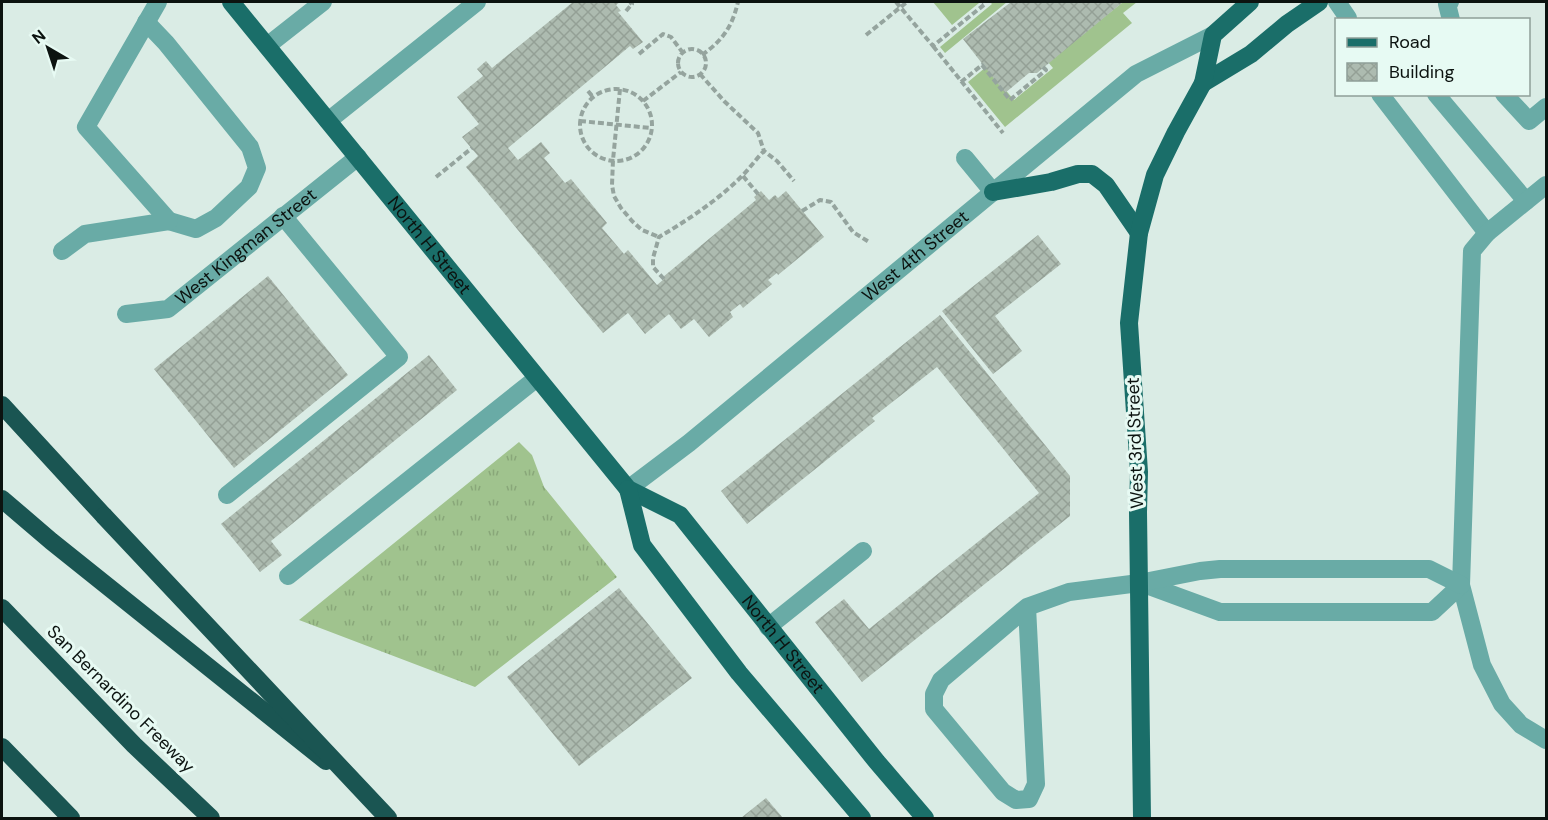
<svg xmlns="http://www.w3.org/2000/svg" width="1548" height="820" font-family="'DM Sans',sans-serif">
	<defs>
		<pattern id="grass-tufts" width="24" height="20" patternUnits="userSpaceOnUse" patternTransform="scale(1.5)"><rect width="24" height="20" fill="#a0c38e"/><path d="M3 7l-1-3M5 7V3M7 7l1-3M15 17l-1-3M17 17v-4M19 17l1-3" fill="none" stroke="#89a779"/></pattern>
		<pattern id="building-cross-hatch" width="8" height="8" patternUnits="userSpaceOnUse" patternTransform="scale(1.5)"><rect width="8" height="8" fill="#adbbb0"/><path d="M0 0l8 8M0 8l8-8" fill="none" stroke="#94a096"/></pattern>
	</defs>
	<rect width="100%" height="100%" fill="#daece5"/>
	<!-- grass -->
	<path fill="url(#grass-tufts)" d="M 519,442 L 532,455 L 544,487 L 617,577 L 475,687 L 299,620 Z"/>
	<!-- garden -->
	<path fill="#a0c38e" d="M 933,2 L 977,2 L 979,3 L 952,25 Z
		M 990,2 L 1007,2 L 945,53 L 940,47 L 992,4 Z
		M 1123,2 L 1137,2 L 1123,13 L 1132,23 L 1005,127 L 968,82 L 986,67 L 1014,100 L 1053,68 L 1048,62 Z"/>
	<!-- building -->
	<path fill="url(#building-cross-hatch)" d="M 573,2 L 620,2 L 616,5 L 621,11 L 618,12 L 643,42 L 633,49 L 630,46 L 508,148 L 518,160 L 541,142 L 550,153 L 544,158 L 565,183 L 571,179 L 607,223 L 602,228 L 624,254 L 628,250 L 657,285 L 664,279 L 663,277 L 756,200 L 754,197 L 761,191 L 769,200 L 775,195 L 778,198 L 786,191 L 824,237 L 778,275 L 777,273 L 768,280 L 772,284 L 743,308 L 740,304 L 730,312 L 733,317 L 709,337 L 694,319 L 681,329 L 669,314 L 645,334 L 628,313 L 603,333 L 466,167 L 478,156 L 462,137 L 479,124 L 457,97 L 483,76 L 477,69 L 486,61 L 492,68 Z
		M 1011,2 L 1123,2 L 1037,73 L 1029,73 L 1005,93 L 963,39 Z
		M 1038,235 L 1061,264 L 995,316 L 1022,351 L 993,374 L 942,311 Z
		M 268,276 L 348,375 L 234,468 L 154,369 Z
		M 940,315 L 1070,476 L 1070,516 L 862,682 L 815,622 L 844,599 L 869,629 L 1039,493 L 937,367 L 872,418 L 875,421 L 747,524 L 721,491 Z
		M 429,355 L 457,390 L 271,541 L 282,555 L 260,572 L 221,524 Z
		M 619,588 L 692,678 L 579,766 L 507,677 Z
		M 766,798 L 783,818 L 741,818 Z"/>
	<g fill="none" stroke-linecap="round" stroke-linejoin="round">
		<!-- path -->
		<path stroke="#95a49e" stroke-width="4" stroke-dasharray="6 3" stroke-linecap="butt" d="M 896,2 L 933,46 L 985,4 L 983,2
			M 626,11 L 632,4 L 630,2
			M 866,35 L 907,2
			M 933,46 L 1003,133
			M678 63a14 14 0 1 1 28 0a14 14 0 1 1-28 0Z
			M 639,54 L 663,34 L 671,37 L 683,53
			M 702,55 C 723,40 732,27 738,2
			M 700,74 L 724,101 L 758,133 L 764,151
			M 961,82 L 982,65 L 1010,100 L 1046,70 L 1043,67
			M 620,89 L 613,160 L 612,185 L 614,196 L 621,208 L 632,221 L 642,230 L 659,237
			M580 125a36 36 0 1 1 72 0a36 36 0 1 1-72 0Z
			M 588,91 L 593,97
			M 643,101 L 681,72
			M 580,121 L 651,128
			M 743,176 L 758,194
			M 436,177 L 472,148
			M 802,211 L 820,200 L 831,202 L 853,232 L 869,242
			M 664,279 L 653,267 L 653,258 L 659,237 C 688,220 718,200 742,176 C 750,168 756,159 764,151 L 777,161 L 794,181"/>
		<!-- minor -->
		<g stroke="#69aba6" stroke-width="18">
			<path d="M 1337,2 L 1348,18 L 1347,20"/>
			<path d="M 1450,2 L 1447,4 L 1451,20"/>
			<path d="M 146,22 L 166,43 L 250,147 L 257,168 L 249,187 L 216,218 L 196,229 L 169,221"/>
			<path d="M 267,46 L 323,2"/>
			<path d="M 1380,94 L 1487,233"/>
			<path d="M 1436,94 L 1526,201"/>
			<path d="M 1504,94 L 1529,121 L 1546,107"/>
			<path d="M 328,121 L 477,2"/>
			<path d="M 965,158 L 993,192"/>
			<path d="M 1546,185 L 1487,233 L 1472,251 L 1461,585 L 1482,665 L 1502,704 L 1521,725 L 1546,740"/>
			<path d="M 62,251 L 85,234 L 169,221 L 86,127 L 158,2"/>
			<path id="s1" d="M 126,314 L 168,309 L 358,157"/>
			<path id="s2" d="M 628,489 L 689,443 L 1136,74 L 1213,35"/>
			<path d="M 227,495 L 399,357 L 283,216"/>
			<path d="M 288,576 L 537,378"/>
			<path d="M 1141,583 L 1220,612 L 1432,612 L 1461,585"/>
			<path d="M 1027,607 L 1036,784 L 1029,799 L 1016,800 L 1003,792 L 934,709 L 934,694 L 941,680 L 1027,607 L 1069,592 L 1139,583 L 1200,571 L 1220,569 L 1429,569 L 1461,585"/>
			<path d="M 768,627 L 863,551"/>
		</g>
		<!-- major -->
		<g stroke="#1a6e69" stroke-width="18">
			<path id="s3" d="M 231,2 L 628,489 L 680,515 L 877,762 L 925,818"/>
			<path d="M 1203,83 L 1251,54 L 1287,24 L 1319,2"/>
			<path d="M 993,192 L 1051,182 L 1078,174 L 1092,174 L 1106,185 L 1139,233"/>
			<path d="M 628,489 L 642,545 L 739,673 L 862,818"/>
			<path d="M 1142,818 L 1138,512 L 1139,472 L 1129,323 L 1139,233 L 1155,175 L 1176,132 L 1203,83 L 1213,35 L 1250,2"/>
		</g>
		<!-- highway -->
		<path stroke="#1a5552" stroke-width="18" d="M 2,405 L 104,516
			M 2,499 L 51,541 L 326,761
			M 2,608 L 134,745 L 211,818
			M 2,747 L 71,818"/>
		<!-- highway-bridge -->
		<path stroke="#1a5552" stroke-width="18" d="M 104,516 L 388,818"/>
	</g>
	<g text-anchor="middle" stroke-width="6" stroke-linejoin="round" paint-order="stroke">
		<!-- street labels -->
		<g font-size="18" fill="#0c1310" stroke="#e7faf3">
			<text dy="6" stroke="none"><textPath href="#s3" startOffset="314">North H Street</textPath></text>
			<text dy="6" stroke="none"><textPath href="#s1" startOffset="142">West Kingman Street</textPath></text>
			<text dy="6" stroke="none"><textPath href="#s2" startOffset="370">West 4th Street</textPath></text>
			<text transform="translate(1135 443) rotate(-92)" y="6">West 3rd Street</text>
			<text dy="6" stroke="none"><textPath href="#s3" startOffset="852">North H Street</textPath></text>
			<text transform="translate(121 699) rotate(45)" y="6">San Bernardino Freeway</text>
		</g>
	</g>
	<!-- border -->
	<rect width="1548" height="820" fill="none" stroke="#0c1310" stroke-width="6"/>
	<!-- legend -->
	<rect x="1335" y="18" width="195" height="78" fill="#e7faf3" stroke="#8f9e98" stroke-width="1.5"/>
	<rect x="1347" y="38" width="30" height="9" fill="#1a6e69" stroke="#8f9e98" stroke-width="1.5"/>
	<text x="1389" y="48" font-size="18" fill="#0c1310">Road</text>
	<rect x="1347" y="63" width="30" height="18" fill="url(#building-cross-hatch)" stroke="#8f9e98" stroke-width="1.5"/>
	<text x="1389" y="78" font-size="18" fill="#0c1310">Building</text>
	<!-- north arrow -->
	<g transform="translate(48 48) rotate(321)" stroke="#e7faf3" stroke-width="4.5" paint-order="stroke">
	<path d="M0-4.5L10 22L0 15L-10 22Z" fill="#0c1310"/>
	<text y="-9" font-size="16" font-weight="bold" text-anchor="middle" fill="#0c1310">N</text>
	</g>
</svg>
